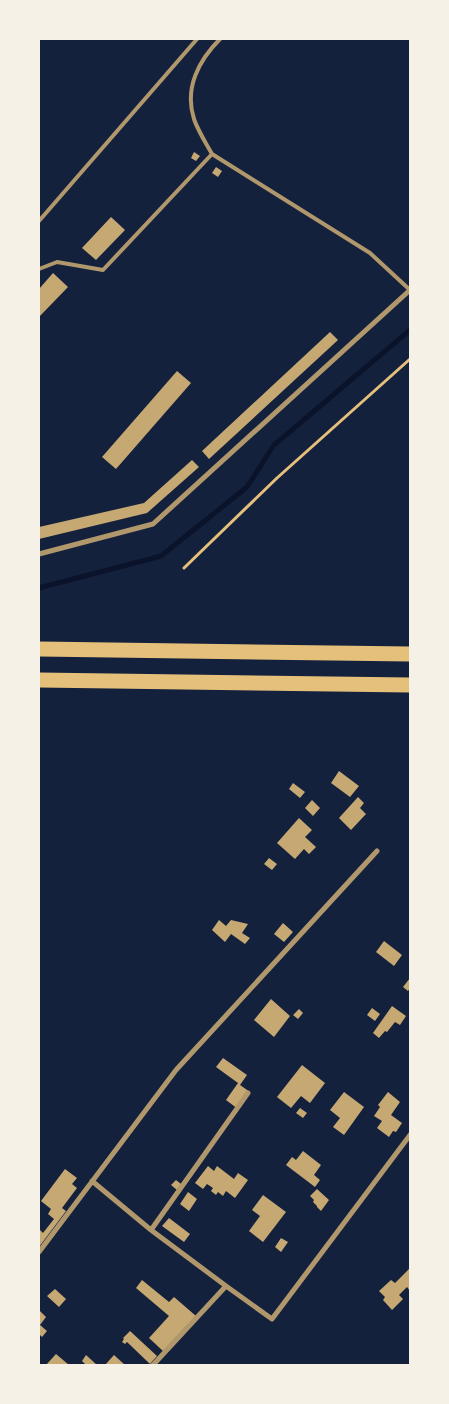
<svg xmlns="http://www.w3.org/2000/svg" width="449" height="1404" font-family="'Open Sans',sans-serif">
	<rect width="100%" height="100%" fill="#14213d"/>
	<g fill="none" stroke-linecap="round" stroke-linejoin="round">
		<!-- stream -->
		<path stroke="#0b132b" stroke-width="5" d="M 39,588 L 161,556 L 247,487 L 274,445 L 410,330"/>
	</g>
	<!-- building -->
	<path fill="#c6a872" d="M 194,152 L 200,156 L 196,161 L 191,158 Z
		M 216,167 L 222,171 L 218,177 L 212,173 Z
		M 111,217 L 125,230 L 96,260 L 82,248 Z
		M 53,273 L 68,287 L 39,317 L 39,289 Z
		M 330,332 L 338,340 L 209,459 L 202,451 Z
		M 177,371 L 191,383 L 116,469 L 102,457 Z
		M 192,460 L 199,467 L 147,513 L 39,539 L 39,527 L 144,503 Z
		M 339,771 L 359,786 L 350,797 L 331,783 Z
		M 293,783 L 305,792 L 300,798 L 289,789 Z
		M 358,797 L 364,803 L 360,808 L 366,814 L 351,830 L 339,818 Z
		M 312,800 L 320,808 L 313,816 L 305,808 Z
		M 299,818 L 312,830 L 305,837 L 316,847 L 309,854 L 304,849 L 295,859 L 277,843 Z
		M 269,858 L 277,864 L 272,870 L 264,864 Z
		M 219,920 L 226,926 L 231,920 L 248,924 L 242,933 L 250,938 L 245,944 L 231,934 L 225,942 L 212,930 Z
		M 283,923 L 293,932 L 284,942 L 274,934 Z
		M 384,941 L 402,955 L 394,966 L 376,952 Z
		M 410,978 L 410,988 L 408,991 L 403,987 Z
		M 271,999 L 290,1016 L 274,1037 L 254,1020 Z
		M 392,1006 L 406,1016 L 400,1025 L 395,1022 L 387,1032 L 385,1031 L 379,1038 L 373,1033 Z
		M 372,1008 L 380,1014 L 375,1021 L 367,1015 Z
		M 299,1009 L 303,1013 L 298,1019 L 293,1015 Z
		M 223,1058 L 247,1075 L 240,1085 L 250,1092 L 238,1109 L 226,1100 L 238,1083 L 216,1067 Z
		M 302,1065 L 325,1083 L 310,1103 L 301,1096 L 291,1108 L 277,1097 Z
		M 344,1092 L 364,1107 L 344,1135 L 333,1127 L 340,1118 L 330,1110 Z
		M 388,1092 L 400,1102 L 391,1115 L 402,1123 L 396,1132 L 393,1131 L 389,1137 L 377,1128 L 382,1121 L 374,1116 L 380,1107 L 378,1105 Z
		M 300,1108 L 307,1113 L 303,1118 L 296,1113 Z
		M 303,1151 L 321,1165 L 314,1175 L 320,1180 L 315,1187 L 286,1165 L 292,1157 L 296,1160 Z
		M 208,1166 L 214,1171 L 217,1166 L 234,1179 L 238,1173 L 248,1180 L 235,1198 L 226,1191 L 223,1196 L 218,1192 L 216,1195 L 211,1191 L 213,1188 L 207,1184 L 203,1189 L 195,1183 Z
		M 65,1169 L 77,1178 L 72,1184 L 77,1188 L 62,1208 L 66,1211 L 39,1247 L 39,1229 L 43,1233 L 54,1219 L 48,1214 L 51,1209 L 41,1201 Z
		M 176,1180 L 181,1184 L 177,1190 L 171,1185 Z
		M 317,1189 L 329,1200 L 321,1211 L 317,1207 L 317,1206 L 313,1202 L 314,1200 L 310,1196 Z
		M 188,1192 L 197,1199 L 189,1211 L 180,1204 Z
		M 263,1195 L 286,1212 L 263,1242 L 249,1231 L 260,1216 L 252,1210 Z
		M 169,1218 L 190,1234 L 184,1242 L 162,1226 Z
		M 281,1238 L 288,1242 L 281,1252 L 275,1247 Z
		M 410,1268 L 410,1291 L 407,1287 L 399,1295 L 403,1299 L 392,1310 L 383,1300 L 385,1297 L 379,1291 L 391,1280 L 395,1283 Z
		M 142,1280 L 169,1302 L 174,1297 L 196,1316 L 163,1351 L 149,1338 L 169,1316 L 136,1288 Z
		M 55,1289 L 66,1299 L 59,1307 L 47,1296 Z
		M 39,1310 L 46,1317 L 40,1325 L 39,1324 Z
		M 40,1325 L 47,1331 L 42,1337 L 39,1334 Z
		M 130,1331 L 157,1356 L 150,1364 L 127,1342 L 125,1344 L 122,1342 L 124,1339 L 123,1338 Z
		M 56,1354 L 69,1365 L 46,1365 Z
		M 86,1355 L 97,1365 L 86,1365 L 82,1361 Z
		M 114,1355 L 125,1365 L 105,1365 Z"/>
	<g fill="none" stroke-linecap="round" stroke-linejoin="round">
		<!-- path -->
		<path stroke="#e5c07b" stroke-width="3" d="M 184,568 L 277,478 L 410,359"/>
		<!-- service -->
		<path stroke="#b1986c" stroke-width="4" d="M 212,154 C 206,143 198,131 194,119 C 184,88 199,60 220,39
			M 39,221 L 197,39
			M 39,269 L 57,262 L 103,270 L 212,154 L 370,253 L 410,290"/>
		<!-- minor -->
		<path stroke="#b1986c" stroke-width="5" d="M 39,554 L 153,524 L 410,290
			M 92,1181 L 151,1230 L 226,1286
			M 151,1230 L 248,1093
			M 39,1252 L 176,1070 L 377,851
			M 153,1365 L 226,1286 L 272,1319 L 410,1135"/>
		<!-- motorway -->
		<path stroke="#e5c07b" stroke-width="15" d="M 39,649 L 410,654
			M 39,680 L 410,685"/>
	</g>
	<!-- border -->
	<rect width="449" height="1404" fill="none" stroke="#f6f1e7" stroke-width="80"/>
</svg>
